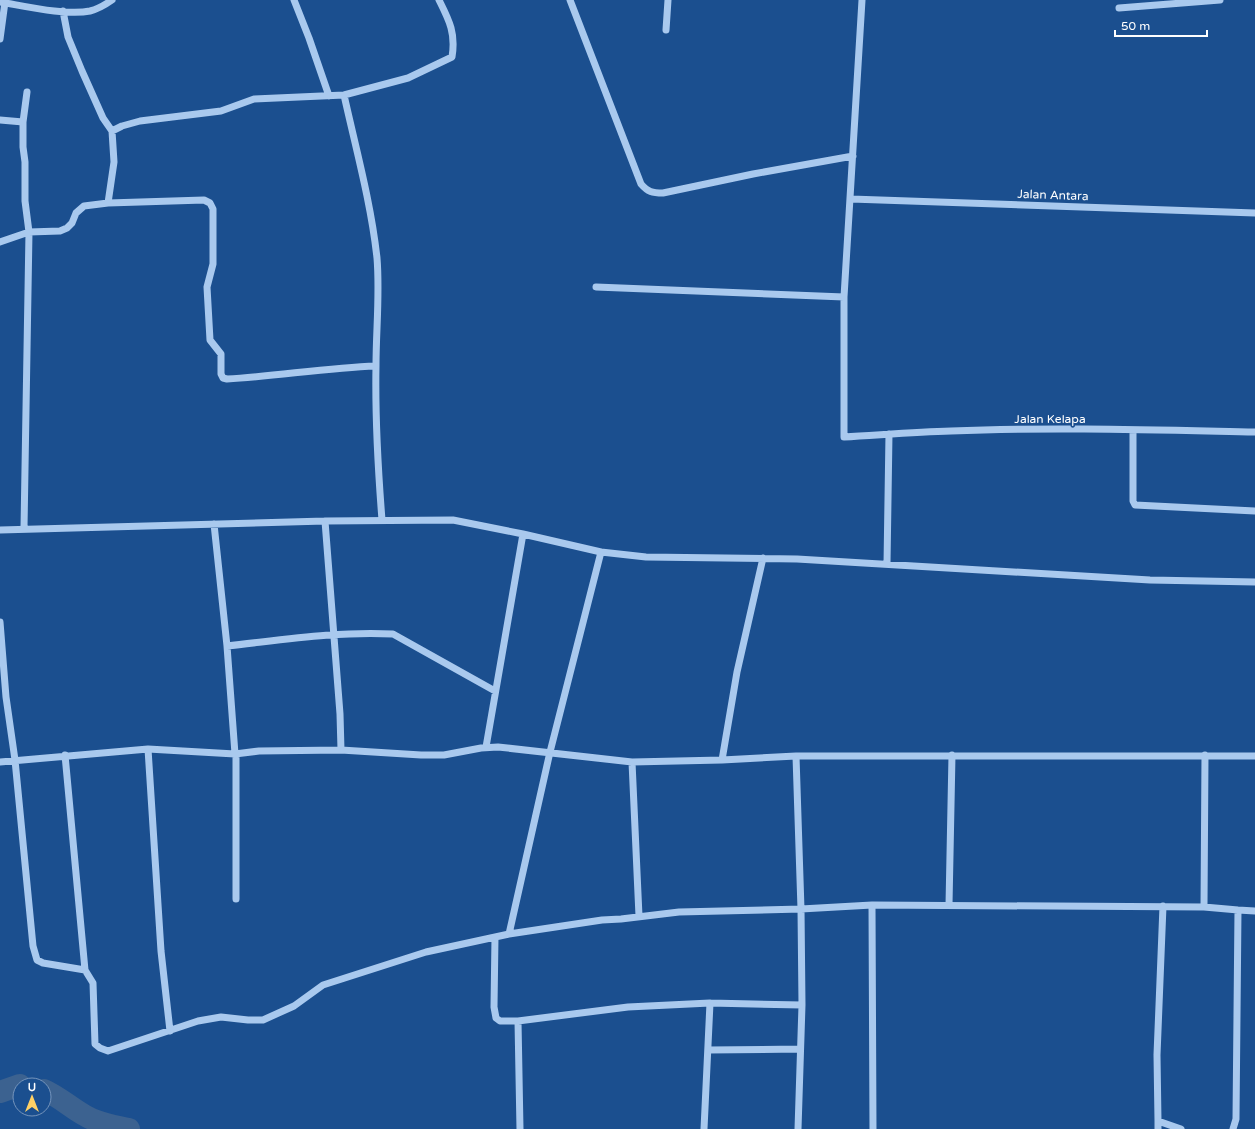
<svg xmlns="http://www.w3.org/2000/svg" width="1255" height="1129" font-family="'Varela Round',sans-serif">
	<rect width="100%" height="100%" fill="#1b4f8f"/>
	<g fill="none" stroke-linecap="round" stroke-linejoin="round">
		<!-- river -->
		<path stroke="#3c6290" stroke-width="22" d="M 44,1090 C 58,1096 70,1107 84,1115 C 97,1123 114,1126 129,1129
			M 0,1092 L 20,1085"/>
		<!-- minor -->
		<path stroke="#a9c9ee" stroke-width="7" d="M 294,0 L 309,38 L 329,96
			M 570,0 L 641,184 C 648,192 652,193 663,193 L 753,174 L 853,156
			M 862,0 L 844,297 L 844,437 C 880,435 915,432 951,431 C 1052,427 1154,430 1255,432
			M 0,2 C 24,6 67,16 90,11 C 98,9 105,5 112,0
			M 1119,8 L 1220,0
			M 63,11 L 68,37 L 82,71 L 103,118 L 112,131 L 114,162 L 108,203
			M 666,30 L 668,0
			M 0,39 L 5,2
			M 344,95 C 356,149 371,203 377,258 C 380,294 376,330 376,366 C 375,418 378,469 382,520
			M 0,120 L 23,122
			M 112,131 L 122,126 L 140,121 L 221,111 L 254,99 L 344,95 L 408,78 L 452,57 C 456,33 449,20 439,0
			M 851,199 L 1255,213
			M 0,242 L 29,232 L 60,231 L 67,228 L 72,223 L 76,213 L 84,206 L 108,203 L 204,200 L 210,203 L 213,209 L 213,264 L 207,287 L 210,340 L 221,354 L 221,374 L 223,378 L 227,379 C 277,376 326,368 376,366
			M 596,287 L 844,297
			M 1133,430 L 1133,501 L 1135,505 L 1255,511
			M 325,521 L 340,714 L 341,750
			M 214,524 L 227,646 L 235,754
			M 24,528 L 29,232 L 25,201 L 25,162 L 23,147 L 23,122 L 27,92
			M 0,530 L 325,521 L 453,520 L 523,534 L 601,552 L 646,557 L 797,559 L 1150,580 L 1255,582
			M 887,564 L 889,434
			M 0,622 L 6,697 L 15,760 L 33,946 L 37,960 L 43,963 L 85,970 L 93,983 L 95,1044 L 100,1048 L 108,1051 L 198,1021 L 221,1017 L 248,1020 L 263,1020 L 294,1006 L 323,985 L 426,952 L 509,934 L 602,920 L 621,919 L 679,912 L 801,909 L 872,905 L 1204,907 L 1238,910 L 1255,911
			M 227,646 C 282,640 338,631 393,634 L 495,691
			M 486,747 L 523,534
			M 148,749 L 161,951 L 170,1031
			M 236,754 L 236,899
			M 65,755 L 85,970
			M 796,756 L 801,909 L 802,1005 L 798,1129
			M 722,760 L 737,672 L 763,558
			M 0,762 L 148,749 L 235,754 L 259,751 L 341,750 L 421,755 L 444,755 L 481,748 L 498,747 L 632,762 L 722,760 L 796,756 L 1255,756
			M 632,762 L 639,916
			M 872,905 L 873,1129
			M 949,905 L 952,755
			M 1163,906 L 1157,1055 L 1158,1121 L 1181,1129
			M 1204,907 L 1205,755
			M 509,934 L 550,752 L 601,552
			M 495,937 L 494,1007 L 496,1018 L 500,1021 L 518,1021 L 628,1007 L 710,1003 L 802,1005
			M 518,1021 L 520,1129
			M 708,1050 L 800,1049
			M 704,1129 L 710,1003
			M 1158,1129 L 1158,1121
			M 1233,1129 L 1236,1119 L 1238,910"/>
	</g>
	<g text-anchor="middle" stroke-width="3.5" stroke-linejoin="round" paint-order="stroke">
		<!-- street labels -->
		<g font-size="12" fill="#fff" stroke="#1b4f8f">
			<text transform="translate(1053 195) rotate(2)" y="4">Jalan Antara</text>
			<text x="1050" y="423">Jalan Kelapa</text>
		</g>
	</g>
	<!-- north arrow -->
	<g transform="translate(32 1097)"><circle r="19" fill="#1b4f8f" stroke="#7695bc"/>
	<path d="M0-3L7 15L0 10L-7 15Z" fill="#ffd166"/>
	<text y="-6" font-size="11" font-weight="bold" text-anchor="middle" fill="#ffffff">U</text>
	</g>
	<!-- scale -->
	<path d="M1115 30v6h92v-6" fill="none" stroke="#ffffff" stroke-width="2"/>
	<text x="1121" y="30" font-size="12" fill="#ffffff" stroke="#1b4f8f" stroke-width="3" paint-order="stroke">50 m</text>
</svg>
